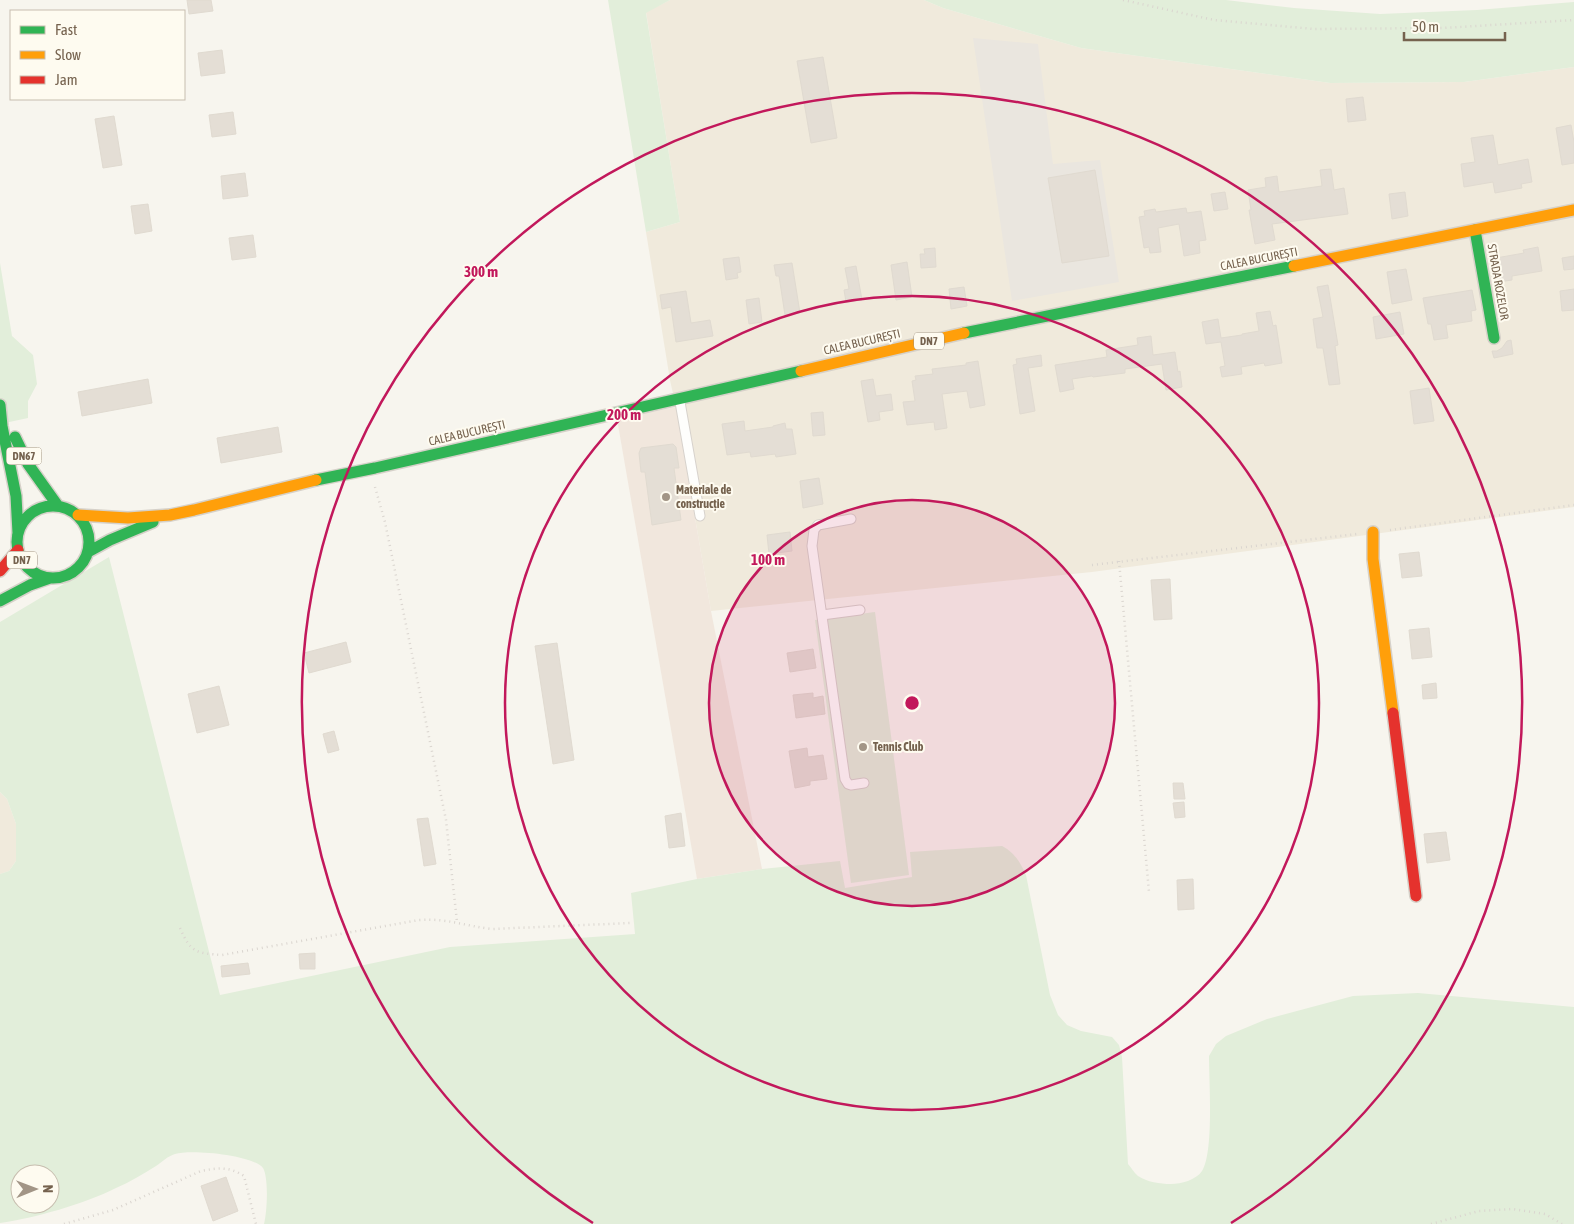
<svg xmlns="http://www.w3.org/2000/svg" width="1574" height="1224" font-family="'Asap Condensed',sans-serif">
	<rect width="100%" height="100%" fill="#f7f5ee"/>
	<!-- residential -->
	<path fill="#f0eadc" d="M 670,0 L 924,0 L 943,8 L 1081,48 L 1330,83 L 1464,82 L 1574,67 L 1574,507 L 1092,572 L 711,611 L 676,407 L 670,380 L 646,232 L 680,222 L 646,12 Z
		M 0,792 L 7,799 L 16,824 L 16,861 L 9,871 L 0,874 Z"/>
	<!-- commercial -->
	<path fill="#f1e7dd" d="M 676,407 L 711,611 L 762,869 L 697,879 L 617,419 Z"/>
	<!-- industrial -->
	<path fill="#eae6df" d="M 973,38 L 1038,44 L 1053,164 L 1100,160 L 1119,282 L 1012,301 Z"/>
	<!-- green -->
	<path fill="#e2eeda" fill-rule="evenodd" d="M 608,0 L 670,0 L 646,13 L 680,222 L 646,232 Z
		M 924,0 L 1226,0 L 1294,8 L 1380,14 L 1477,10 L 1574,2 L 1574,67 L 1464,82 L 1330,83 L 1081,48 L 943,8 Z
		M 0,263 L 12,336 L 33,355 L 37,384 L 28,401 L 28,418 L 0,424 Z
		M 109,557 L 220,995 L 450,947 L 635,934 L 631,893 L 697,879 L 762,869 L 840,861 L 845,888 L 912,877 L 910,852 L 1002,846 C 1015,853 1020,862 1026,875 L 1050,995 L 1058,1015 L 1067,1025 L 1081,1031 L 1112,1037 L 1119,1045 L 1122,1057 L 1128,1164 C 1131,1167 1134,1173 1138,1176 C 1147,1182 1160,1184 1171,1184 C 1181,1184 1196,1180 1202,1171 C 1214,1152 1209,1081 1209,1056 L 1216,1044 L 1226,1036 L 1267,1019 L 1353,996 L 1418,993 L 1574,1007 L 1574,1224 L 264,1224 C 267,1213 269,1178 263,1168 C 253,1155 191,1149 175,1154 C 168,1156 162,1162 156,1166 C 143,1174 130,1182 116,1188 C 84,1204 35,1218 0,1223 L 0,874 L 9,871 L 16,861 L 16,824 L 7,799 L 0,792 L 0,622 ZM 20,1174 L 50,1174 L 50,1204 L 20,1204 Z
		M 875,612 L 909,875 L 851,883 L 815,620 Z"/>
	<!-- building -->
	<path fill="#e4ded5" stroke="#e0dad0" d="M 187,0 L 211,0 L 213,11 L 189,14 Z
		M 222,50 L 225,73 L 201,76 L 198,53 Z
		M 823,57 L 837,138 L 811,143 L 797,61 Z
		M 1363,97 L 1366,120 L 1348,122 L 1346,99 Z
		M 233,112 L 236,134 L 212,137 L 209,115 Z
		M 114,116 L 122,165 L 103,168 L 95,119 Z
		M 1571,125 L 1574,142 L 1574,163 L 1562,165 L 1556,128 Z
		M 1493,135 L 1498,165 L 1528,159 L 1532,182 L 1521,184 L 1522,188 L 1495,193 L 1493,182 L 1464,187 L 1461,164 L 1475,162 L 1471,138 Z
		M 1331,169 L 1334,190 L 1344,188 L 1348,214 L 1272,224 L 1275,240 L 1255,244 L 1249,210 L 1251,210 L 1248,190 L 1266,187 L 1265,178 L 1277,176 L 1279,192 L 1322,186 L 1320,170 Z
		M 1095,170 L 1109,256 L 1062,263 L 1048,178 Z
		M 245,173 L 248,196 L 223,199 L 221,176 Z
		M 1225,192 L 1228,209 L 1214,211 L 1211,194 Z
		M 1405,192 L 1408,216 L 1392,219 L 1389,194 Z
		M 148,204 L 152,231 L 135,234 L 131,206 Z
		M 1186,208 L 1187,213 L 1201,211 L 1206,240 L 1199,241 L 1200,253 L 1184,256 L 1179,224 L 1158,228 L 1161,252 L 1150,253 L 1149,247 L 1144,248 L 1139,217 L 1145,216 L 1144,211 L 1155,209 L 1156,212 Z
		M 253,235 L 256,257 L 232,260 L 229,238 Z
		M 1538,247 L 1542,271 L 1512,276 L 1512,280 L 1498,282 L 1495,267 L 1497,267 L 1496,258 L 1524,253 L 1523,250 Z
		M 935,248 L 936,267 L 921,268 L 920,254 L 925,254 L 924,249 Z
		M 1574,256 L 1574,269 L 1564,270 L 1562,258 Z
		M 739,257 L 741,272 L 737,273 L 738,278 L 726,280 L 723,259 Z
		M 907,262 L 912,297 L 896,300 L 891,265 Z
		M 792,263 L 800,313 L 785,315 L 779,276 L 776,276 L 774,265 Z
		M 856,266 L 862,300 L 846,302 L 844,290 L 849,289 L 845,268 Z
		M 1406,269 L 1412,300 L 1392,304 L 1387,272 Z
		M 1328,285 L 1338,345 L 1335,346 L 1340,384 L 1329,385 L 1323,348 L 1317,348 L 1313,319 L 1323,317 L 1317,287 Z
		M 964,287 L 967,306 L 951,309 L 949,289 Z
		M 1574,289 L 1574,310 L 1562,311 L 1560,291 Z
		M 1472,290 L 1476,310 L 1471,311 L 1472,321 L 1446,325 L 1448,338 L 1434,340 L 1431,324 L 1428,324 L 1423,298 Z
		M 686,291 L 691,323 L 710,320 L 713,336 L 676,342 L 671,307 L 662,309 L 660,295 Z
		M 759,298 L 762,322 L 749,324 L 746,300 Z
		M 1270,311 L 1273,326 L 1276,325 L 1282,363 L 1265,366 L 1264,363 L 1241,367 L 1242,374 L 1222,377 L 1220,367 L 1225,366 L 1221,342 L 1206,344 L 1202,322 L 1218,319 L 1221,338 L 1242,335 L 1242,334 L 1259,331 L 1256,313 Z
		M 1400,312 L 1404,334 L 1376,339 L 1373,317 Z
		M 1151,336 L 1153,355 L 1175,352 L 1178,372 L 1180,371 L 1182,387 L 1166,390 L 1162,364 L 1125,369 L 1125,373 L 1093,377 L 1092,376 L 1072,379 L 1074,389 L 1060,392 L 1055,365 L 1107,357 L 1106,350 L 1138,345 L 1137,338 Z
		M 1511,340 L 1513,354 L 1494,358 L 1492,351 L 1497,351 L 1502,348 L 1507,341 Z
		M 1041,355 L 1042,366 L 1028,368 L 1035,411 L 1020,414 L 1013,365 L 1017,364 L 1016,359 Z
		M 978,361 L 985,405 L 970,408 L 967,391 L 942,394 L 947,428 L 935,430 L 934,422 L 907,425 L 903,402 L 915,401 L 912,381 L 916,380 L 915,376 L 933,374 L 932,369 L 966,365 L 966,363 Z
		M 148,379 L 152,403 L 82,416 L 78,392 Z
		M 873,379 L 876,396 L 891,394 L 893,410 L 879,412 L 880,420 L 868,422 L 861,381 Z
		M 1429,388 L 1434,421 L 1414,424 L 1410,391 Z
		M 823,412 L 825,435 L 813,436 L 811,413 Z
		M 744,421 L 745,431 L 773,427 L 773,426 L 785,423 L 786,429 L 792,429 L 796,454 L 776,457 L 775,454 L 751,457 L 750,452 L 727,455 L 722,424 Z
		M 278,427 L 282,452 L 221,463 L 217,438 Z
		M 673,444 L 676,447 L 679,468 L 674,468 L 681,520 L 652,525 L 645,472 L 641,472 L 639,453 L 641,448 Z
		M 819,478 L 823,504 L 803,508 L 800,481 Z
		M 790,532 L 792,551 L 769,554 L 767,535 Z
		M 1419,552 L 1422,576 L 1402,578 L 1399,554 Z
		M 1170,579 L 1172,619 L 1154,620 L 1151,580 Z
		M 1429,628 L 1432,657 L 1412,659 L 1409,630 Z
		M 346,642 L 351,662 L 309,673 L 304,653 Z
		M 557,643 L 574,760 L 553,764 L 535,646 Z
		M 813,649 L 816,668 L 790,672 L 787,653 Z
		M 1436,683 L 1437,698 L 1423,699 L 1422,685 Z
		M 219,686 L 229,725 L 197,733 L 188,694 Z
		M 813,693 L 813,698 L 823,696 L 825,714 L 796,718 L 793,695 Z
		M 334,731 L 339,750 L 328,753 L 323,734 Z
		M 807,748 L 808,757 L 823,755 L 827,779 L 810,781 L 810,785 L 795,788 L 789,751 Z
		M 1173,783 L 1183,783 L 1185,799 L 1174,799 Z
		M 1184,802 L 1185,817 L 1175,818 L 1173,803 Z
		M 681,813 L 685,846 L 669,848 L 665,816 Z
		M 428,818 L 436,864 L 424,866 L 417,819 Z
		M 1446,832 L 1450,860 L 1427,863 L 1424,834 Z
		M 1193,879 L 1194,909 L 1178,910 L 1177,880 Z
		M 315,953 L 315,969 L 300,969 L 299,954 Z
		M 248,963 L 250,974 L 222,977 L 221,966 Z
		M 226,1177 L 238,1211 L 213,1221 L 201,1186 Z"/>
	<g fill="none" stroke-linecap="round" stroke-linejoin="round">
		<!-- lane casing -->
		<g stroke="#d7d2cc" stroke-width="11">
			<path id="lane" d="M 680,402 L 700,516
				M 851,519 L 818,525 L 814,530 L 812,546 L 845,779 L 848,784 L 851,785 L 864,783
				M 822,615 L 860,610"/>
		</g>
		<!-- fast casing -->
		<g stroke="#d6d1c9" stroke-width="14">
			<path id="fast" d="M 1475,230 L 1494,338
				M 964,333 L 1294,266
				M 0,405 L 2,426 L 16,496 L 18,533
				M 15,437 L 28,464 L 58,506
				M 316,480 L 375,468 L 801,371
				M17 542a36 36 0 1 1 72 0a36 36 0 1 1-72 0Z
				M 88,552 L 110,540 L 153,522
				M 0,601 L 30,585 L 50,578"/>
		</g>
		<!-- slow casing -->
		<g stroke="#d6d1c9" stroke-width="14">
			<path id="slow" d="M 1294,266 L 1574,210
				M 801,371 L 964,333
				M 78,515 L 128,518 L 170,515 L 194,510 L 316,480
				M 1373,532 L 1373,559 L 1393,713"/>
		</g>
		<!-- jam casing -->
		<g stroke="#d6d1c9" stroke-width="14">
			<path id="jam" d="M 0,571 L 18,550
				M 1393,713 L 1416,896"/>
		</g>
		<!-- path -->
		<path stroke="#dad5cf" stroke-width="2.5" stroke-dasharray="1 4" stroke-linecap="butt" d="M 1123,0 L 1214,20 L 1314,29 L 1443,28 L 1574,20
			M 375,487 L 385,522 L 446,820 L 457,922
			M 1390,530 L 1574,505
			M 1119,561 L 1149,892
			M 1092,565 L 1357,534
			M 180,928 C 191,953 196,953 222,955 L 419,920 C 447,918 465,926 492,929 L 631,923
			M 64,1224 L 113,1210 L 201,1171 C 217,1168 229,1166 244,1176 L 256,1224
			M 1431,1224 L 1479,1211 L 1512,1209 L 1545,1214 L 1562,1224"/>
		<!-- lane -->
		<use href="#lane" stroke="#fefefc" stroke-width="9"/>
		<!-- fast -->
		<use href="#fast" stroke="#30b455" stroke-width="11"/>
		<!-- slow -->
		<use href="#slow" stroke="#ff9f0a" stroke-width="11"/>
		<!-- jam -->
		<use href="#jam" stroke="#e5322d" stroke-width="11"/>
	</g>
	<!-- distance rings -->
	<circle cx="912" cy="703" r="203" fill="#c2185b" fill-opacity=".12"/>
	<g fill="none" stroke="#c2185b" stroke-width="2.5">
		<circle cx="912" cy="703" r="203"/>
		<circle cx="912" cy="703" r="407"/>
		<path d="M593 1223A610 610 0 1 1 1231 1223"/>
	</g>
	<!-- markers -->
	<g fill="#a29586" stroke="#fefbf0" stroke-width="2">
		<circle cx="666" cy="497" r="5"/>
		<circle cx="863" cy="747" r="5"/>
	</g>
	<g text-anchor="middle" stroke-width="4" stroke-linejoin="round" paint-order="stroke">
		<!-- shield labels -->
		<g fill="#fefbf0" stroke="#9e907f" stroke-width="1">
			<rect x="914" y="332.5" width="30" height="17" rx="4"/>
			<rect x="6.5" y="447.5" width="35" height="17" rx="4"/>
			<rect x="7" y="551.5" width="30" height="17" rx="4"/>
		</g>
		<g font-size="11" font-weight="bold" fill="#75624e">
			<text x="929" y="345">DN7</text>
			<text x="24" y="460">DN67</text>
			<text x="22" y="564">DN7</text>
		</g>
		<!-- street labels -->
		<g font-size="12" fill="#75624e" stroke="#fefbf0">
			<text transform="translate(1259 259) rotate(-11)" y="4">CALEA BUCUREȘTI</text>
			<text transform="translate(1498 282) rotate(80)" y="4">STRADA ROZELOR</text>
			<text transform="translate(862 342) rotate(-13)" y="4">CALEA BUCUREȘTI</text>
			<text transform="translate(467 433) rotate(-13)" y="4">CALEA BUCUREȘTI</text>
		</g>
		<!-- poi labels -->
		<g font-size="12" font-weight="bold" fill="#75624e" stroke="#fefbf0" text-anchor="start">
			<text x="676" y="494">Materiale de<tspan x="676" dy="14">construcție</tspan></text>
			<text x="873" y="751">Tennis Club</text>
		</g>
	</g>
	<circle cx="912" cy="703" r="8" fill="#c2185b" stroke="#fefbf0" stroke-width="2.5"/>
	<g font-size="15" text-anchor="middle" font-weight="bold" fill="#c2185b" stroke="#fefbf0" stroke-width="4" stroke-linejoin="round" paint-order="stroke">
		<text x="481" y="277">300 m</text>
		<text x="624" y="420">200 m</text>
		<text x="768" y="565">100 m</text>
	</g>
	<!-- legend -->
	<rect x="10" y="10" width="175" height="90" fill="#fefbf0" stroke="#c7beaf"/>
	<rect x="20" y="26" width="25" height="8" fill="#30b455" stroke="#c7beaf"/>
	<text x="55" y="35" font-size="15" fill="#75624e">Fast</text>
	<rect x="20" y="51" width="25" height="8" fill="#ff9f0a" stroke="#c7beaf"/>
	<text x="55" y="60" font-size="15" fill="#75624e">Slow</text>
	<rect x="20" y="76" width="25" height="8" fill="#e5322d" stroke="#c7beaf"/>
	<text x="55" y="85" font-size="15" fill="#75624e">Jam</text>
	<!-- north arrow -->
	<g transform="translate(35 1189) rotate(89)"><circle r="24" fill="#fefbf0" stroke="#c7beaf"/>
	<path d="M0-4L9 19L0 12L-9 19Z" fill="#a29586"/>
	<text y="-8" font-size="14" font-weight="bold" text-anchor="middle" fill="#75624e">N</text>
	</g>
	<!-- scale -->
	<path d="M1404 32v8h101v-8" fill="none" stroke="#75624e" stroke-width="2.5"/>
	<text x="1412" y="32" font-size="15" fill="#75624e" stroke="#fefbf0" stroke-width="4" paint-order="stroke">50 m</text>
</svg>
